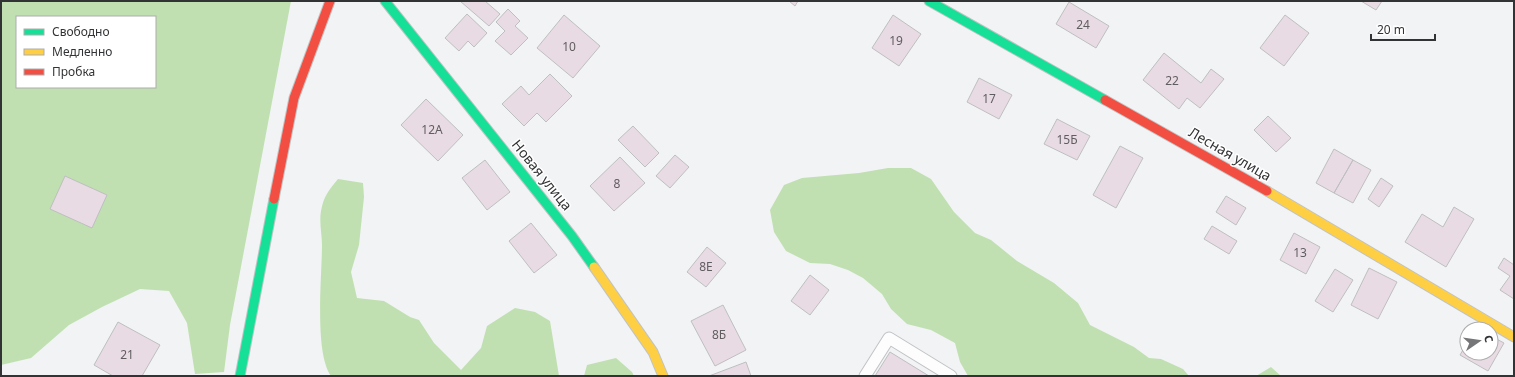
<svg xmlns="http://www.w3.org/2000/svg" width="1515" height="377" font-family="'Noto Sans',sans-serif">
	<rect width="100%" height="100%" fill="#f1f3f5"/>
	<!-- forest -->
	<path fill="#c0e0b1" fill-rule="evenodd" d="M 1,1 L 291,1 L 230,325 L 224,372 L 195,374 L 187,323 L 169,291 L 140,289 L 102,307 L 69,325 L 31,358 L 1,365 ZM 17,17 L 155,17 L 155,87 L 17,87 Z
		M 888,168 L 911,168 L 931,179 L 954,212 L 975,233 L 991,240 L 1017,261 L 1054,283 L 1078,303 L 1090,325 L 1134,347 L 1149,358 L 1161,359 L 1183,369 L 1189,376 L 968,376 L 960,362 L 955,343 L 931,330 L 907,324 L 891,309 L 882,294 L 863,278 L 848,270 L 830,264 L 810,263 L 786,251 L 774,232 L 770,210 L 784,185 L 802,178 L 859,173 Z
		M 338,179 L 363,183 L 364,197 L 359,245 L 351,272 L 357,298 L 384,301 L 410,317 L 419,320 L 434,343 L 461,370 L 481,348 L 487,326 L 515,308 L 535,312 L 550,321 L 559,376 L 331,376 C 314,352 322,276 322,245 C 322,234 319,222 321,211 C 324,196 328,191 338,179 Z
		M 616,358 L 632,372 L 634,376 L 584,376 L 587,365 Z
		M 1271,367 L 1281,376 L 1256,376 Z"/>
	<!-- building -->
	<path fill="#e9dbe3" stroke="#bebfc0" d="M 460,1 L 485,1 L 500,14 L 489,26 Z
		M 789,1 L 798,1 L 795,6 Z
		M 1361,1 L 1382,1 L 1376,10 Z
		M 1069,2 L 1109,26 L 1096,48 L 1056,24 Z
		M 508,9 L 520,21 L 515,26 L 528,38 L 511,55 L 495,41 L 505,31 L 496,22 Z
		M 467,14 L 487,33 L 474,47 L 468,41 L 459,51 L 445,38 Z
		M 564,15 L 600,46 L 573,78 L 537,48 Z
		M 893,15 L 921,34 L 899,66 L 872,48 Z
		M 1285,15 L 1309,33 L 1284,66 L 1260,48 Z
		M 1164,53 L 1201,83 L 1211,69 L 1224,79 L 1200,108 L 1187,98 L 1179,109 L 1143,80 Z
		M 550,74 L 572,96 L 546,122 L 537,113 L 524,126 L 502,104 L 521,86 L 529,95 Z
		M 979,78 L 1012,95 L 999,119 L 967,102 Z
		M 426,99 L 463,135 L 438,161 L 401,125 Z
		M 1268,116 L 1291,138 L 1276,152 L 1254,130 Z
		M 1057,119 L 1090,136 L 1077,160 L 1044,144 Z
		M 633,126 L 659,153 L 645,167 L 618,140 Z
		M 1120,146 L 1143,158 L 1116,208 L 1093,195 Z
		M 1334,149 L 1353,160 L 1334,193 L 1316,183 Z
		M 675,155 L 689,167 L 670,188 L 656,176 Z
		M 620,157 L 645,183 L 614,211 L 590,186 Z
		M 485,160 L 510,192 L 487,210 L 462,178 Z
		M 1353,160 L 1371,170 L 1353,203 L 1334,193 Z
		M 65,176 L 107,195 L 92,228 L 50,209 Z
		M 1381,178 L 1393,186 L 1379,207 L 1368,199 Z
		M 1226,196 L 1246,208 L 1236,225 L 1216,212 Z
		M 1454,207 L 1474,219 L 1446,267 L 1405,242 L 1422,214 L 1443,227 Z
		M 531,223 L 557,255 L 534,273 L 509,241 Z
		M 1212,226 L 1237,241 L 1229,254 L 1204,239 Z
		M 1294,233 L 1320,247 L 1306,274 L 1280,260 Z
		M 707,247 L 726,263 L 706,287 L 687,272 Z
		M 1504,258 L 1514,265 L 1514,299 L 1500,290 L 1510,276 L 1498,268 Z
		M 1369,268 L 1397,282 L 1378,319 L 1351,305 Z
		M 1335,269 L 1353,280 L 1333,312 L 1315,301 Z
		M 810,275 L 829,290 L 810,315 L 791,301 Z
		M 723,305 L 746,350 L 715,366 L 691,321 Z
		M 118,322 L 160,345 L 142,376 L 113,376 L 94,365 Z
		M 1491,336 L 1504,343 L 1488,371 L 1460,355 L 1467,343 L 1467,353 L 1491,353 Z
		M 890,352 L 929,376 L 875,376 Z
		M 746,362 L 751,376 L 709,376 Z"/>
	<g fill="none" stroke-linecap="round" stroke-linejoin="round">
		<!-- lane casing -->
		<g stroke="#c1c3c4" stroke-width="13">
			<path id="lane" d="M 865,376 L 889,338 L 951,376"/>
		</g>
		<!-- fast casing -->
		<g stroke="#c1c3c4" stroke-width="11">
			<path id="fast" d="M 385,1 L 572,236 L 594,267
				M 929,1 L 1105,100
				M 240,376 L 274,199"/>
		</g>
		<!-- slow casing -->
		<g stroke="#c1c3c4" stroke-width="11">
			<path id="slow" d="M 1267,191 L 1514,337
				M 594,267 L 653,352 L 663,376"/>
		</g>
		<!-- jam casing -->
		<g stroke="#c1c3c4" stroke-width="11">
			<path id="jam" d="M 1105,100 L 1267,191
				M 274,199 L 294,98 L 330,1"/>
		</g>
		<!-- lane -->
		<use href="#lane" stroke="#fdfdfe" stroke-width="11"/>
		<!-- fast -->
		<use href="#fast" stroke="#16e098" stroke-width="9"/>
		<!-- slow -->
		<use href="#slow" stroke="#ffcf43" stroke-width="9"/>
		<!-- jam -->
		<use href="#jam" stroke="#f24e42" stroke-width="9"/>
	</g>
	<g text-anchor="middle" stroke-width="3" stroke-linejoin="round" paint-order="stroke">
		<!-- number labels -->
		<g font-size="12" fill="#605d60">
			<text x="1083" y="29">24</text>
			<text x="896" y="45">19</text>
			<text x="569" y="51">10</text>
			<text x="1172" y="85">22</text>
			<text x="989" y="103">17</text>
			<text x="432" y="134">12А</text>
			<text x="1067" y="144">15Б</text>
			<text x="617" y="188">8</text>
			<text x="1300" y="257">13</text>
			<text x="706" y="271">8Е</text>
			<text x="719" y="339">8Б</text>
			<text x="127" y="359">21</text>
		</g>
		<!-- street labels -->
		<g font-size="14" fill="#323335" stroke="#fff">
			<text transform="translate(1230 154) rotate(30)" y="5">Лесная улица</text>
			<text transform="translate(542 175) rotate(51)" y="5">Новая улица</text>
		</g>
	</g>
	<!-- border -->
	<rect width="1515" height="377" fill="none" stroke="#323335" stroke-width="4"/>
	<!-- legend -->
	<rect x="16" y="16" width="140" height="72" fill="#ffffff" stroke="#adadae"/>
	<rect x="24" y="29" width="20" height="6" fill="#16e098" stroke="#adadae"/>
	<text x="52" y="36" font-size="12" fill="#323335">Свободно</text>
	<rect x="24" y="49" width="20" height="6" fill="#ffcf43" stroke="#adadae"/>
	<text x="52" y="56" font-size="12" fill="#323335">Медленно</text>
	<rect x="24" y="69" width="20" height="6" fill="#f24e42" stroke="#adadae"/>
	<text x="52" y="76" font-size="12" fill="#323335">Пробка</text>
	<!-- north arrow -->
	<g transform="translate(1479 341) rotate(77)"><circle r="19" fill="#ffffff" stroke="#adadae"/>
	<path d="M0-3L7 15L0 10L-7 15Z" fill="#757678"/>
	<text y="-6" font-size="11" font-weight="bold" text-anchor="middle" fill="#323335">С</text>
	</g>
	<!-- scale -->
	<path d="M1371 34v6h64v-6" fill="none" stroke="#323335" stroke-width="2"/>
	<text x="1377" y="34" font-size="12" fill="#323335" stroke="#ffffff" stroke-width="3" paint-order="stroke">20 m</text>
</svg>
